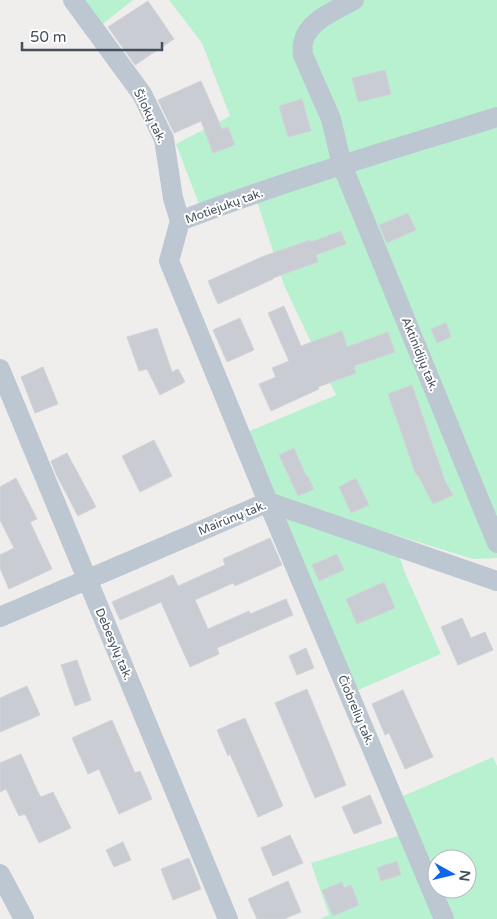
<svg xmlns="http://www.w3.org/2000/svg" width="497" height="919" font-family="'Varela Round',sans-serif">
	<rect width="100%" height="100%" fill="#f0eded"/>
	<!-- green -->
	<path fill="#b8f1d0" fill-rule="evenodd" d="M 73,0 L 133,0 L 95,30 Z
		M 169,0 L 497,0 L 497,558 L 473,559 L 392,534 L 405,573 L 441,654 L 349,694 L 240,435 L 336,395 L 284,285 L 255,195 L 202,212 L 176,144 L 230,116 L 202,43 Z
		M 493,757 L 497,766 L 497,919 L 320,919 L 329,915 L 311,863 L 407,833 L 394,800 ZM 437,859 L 467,859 L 467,889 L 437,889 Z"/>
	<!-- building -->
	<path fill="#c9ccd3" stroke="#d1d3d9" d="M 148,1 L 174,39 L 135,65 L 108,27 Z
		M 385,70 L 391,94 L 358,102 L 352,78 Z
		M 201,81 L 222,129 L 228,127 L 235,145 L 213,153 L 201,121 L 174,133 L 158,100 Z
		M 302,99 L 311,131 L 288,137 L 279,106 Z
		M 408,213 L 416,230 L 387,243 L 379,225 Z
		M 341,231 L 346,244 L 316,255 L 318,262 L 273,278 L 273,279 L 218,304 L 208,281 L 264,256 L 310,240 L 311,242 Z
		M 284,306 L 301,346 L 342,331 L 347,347 L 388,332 L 395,352 L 354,366 L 356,373 L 318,387 L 319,389 L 271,411 L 259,384 L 276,377 L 272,368 L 289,361 L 268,313 Z
		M 240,318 L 254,350 L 227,362 L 213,330 Z
		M 446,323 L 451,337 L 437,343 L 431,329 Z
		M 157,328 L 172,372 L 178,369 L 185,382 L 160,395 L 147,369 L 139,371 L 127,337 Z
		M 43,367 L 58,404 L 35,413 L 21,377 Z
		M 412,385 L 445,481 L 453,495 L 433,504 L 418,475 L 416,475 L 388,394 Z
		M 154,440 L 172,476 L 140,492 L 122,456 Z
		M 294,448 L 306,476 L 307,475 L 314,489 L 298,496 L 279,455 Z
		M 67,453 L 96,507 L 78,516 L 56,474 L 51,461 Z
		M 16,478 L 37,519 L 30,522 L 52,569 L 9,589 L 0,568 L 0,555 L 14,548 L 0,520 L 0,487 Z
		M 356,478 L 369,505 L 351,513 L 339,487 Z
		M 270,538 L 282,565 L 235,586 L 233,583 L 195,600 L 208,629 L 249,611 L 250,614 L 286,599 L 293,615 L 217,648 L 219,654 L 190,667 L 161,602 L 120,620 L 112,602 L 173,575 L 178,586 L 225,565 L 223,559 Z
		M 337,554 L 344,570 L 319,581 L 312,565 Z
		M 384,582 L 395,608 L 357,624 L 346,599 Z
		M 462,618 L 471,638 L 485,632 L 493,650 L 458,665 L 441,627 Z
		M 306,648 L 314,668 L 297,675 L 289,656 Z
		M 77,660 L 91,700 L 75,706 L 61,665 Z
		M 27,686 L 40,715 L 0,732 L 0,698 Z
		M 307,689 L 346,785 L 315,798 L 275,703 Z
		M 403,690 L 433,757 L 405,769 L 389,733 L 385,735 L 372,704 Z
		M 245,718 L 283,806 L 258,817 L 230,754 L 228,756 L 217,730 Z
		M 112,720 L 135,773 L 140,771 L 152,799 L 119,814 L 99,769 L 88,774 L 72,738 Z
		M 21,754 L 37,790 L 41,797 L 53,792 L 71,828 L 39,843 L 25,814 L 19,816 L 6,789 L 0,792 L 0,763 Z
		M 370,795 L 382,823 L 354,834 L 342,807 Z
		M 290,835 L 303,863 L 273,876 L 261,848 Z
		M 123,842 L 131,860 L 114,867 L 106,850 Z
		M 189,858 L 201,889 L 173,900 L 161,869 Z
		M 397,861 L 401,875 L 381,881 L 377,868 Z
		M 288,881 L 301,912 L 284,919 L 257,919 L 248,899 Z
		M 342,882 L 344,888 L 351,885 L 359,905 L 333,916 L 322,890 Z"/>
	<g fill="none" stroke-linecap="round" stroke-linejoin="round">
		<!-- street -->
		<path stroke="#bcc7d1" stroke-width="20" d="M 73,0 L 142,94 L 164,139 L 173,198 L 180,221
			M 354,0 C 336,10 307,21 303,43 C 302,46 303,51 303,55 L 331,119 L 342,165 L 497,543
			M 0,369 L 228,919
			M 0,617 L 268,502 L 497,581
			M 0,874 L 24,919
			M 444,919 L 268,502 L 169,261 L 180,221 C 284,181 391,150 497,117"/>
	</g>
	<g text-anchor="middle" stroke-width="4" stroke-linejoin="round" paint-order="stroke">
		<!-- street labels -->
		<g font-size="12" fill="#44505c" stroke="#fff">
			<text transform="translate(150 116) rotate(64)" y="4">Šilokų tak.</text>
			<text transform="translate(224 206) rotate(-20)" y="4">Motiejukų tak.</text>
			<text transform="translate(420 354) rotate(68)" y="4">Aktinidijų tak.</text>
			<text transform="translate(232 518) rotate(-22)" y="4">Mairūnų tak.</text>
			<text transform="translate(114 644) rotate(67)" y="4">Debesylų tak.</text>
			<text transform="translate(356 710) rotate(67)" y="4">Čiobrelių tak.</text>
		</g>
	</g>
	<!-- north arrow -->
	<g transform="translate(452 874) rotate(98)"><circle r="24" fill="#ffffff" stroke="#b4b9be"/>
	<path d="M0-4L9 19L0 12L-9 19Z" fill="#0d66ea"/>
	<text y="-8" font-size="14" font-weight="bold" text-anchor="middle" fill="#44505c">N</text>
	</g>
	<!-- scale -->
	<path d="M22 42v8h140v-8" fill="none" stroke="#44505c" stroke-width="2.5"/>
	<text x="30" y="42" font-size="15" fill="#44505c" stroke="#ffffff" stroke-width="4" paint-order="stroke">50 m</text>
</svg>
